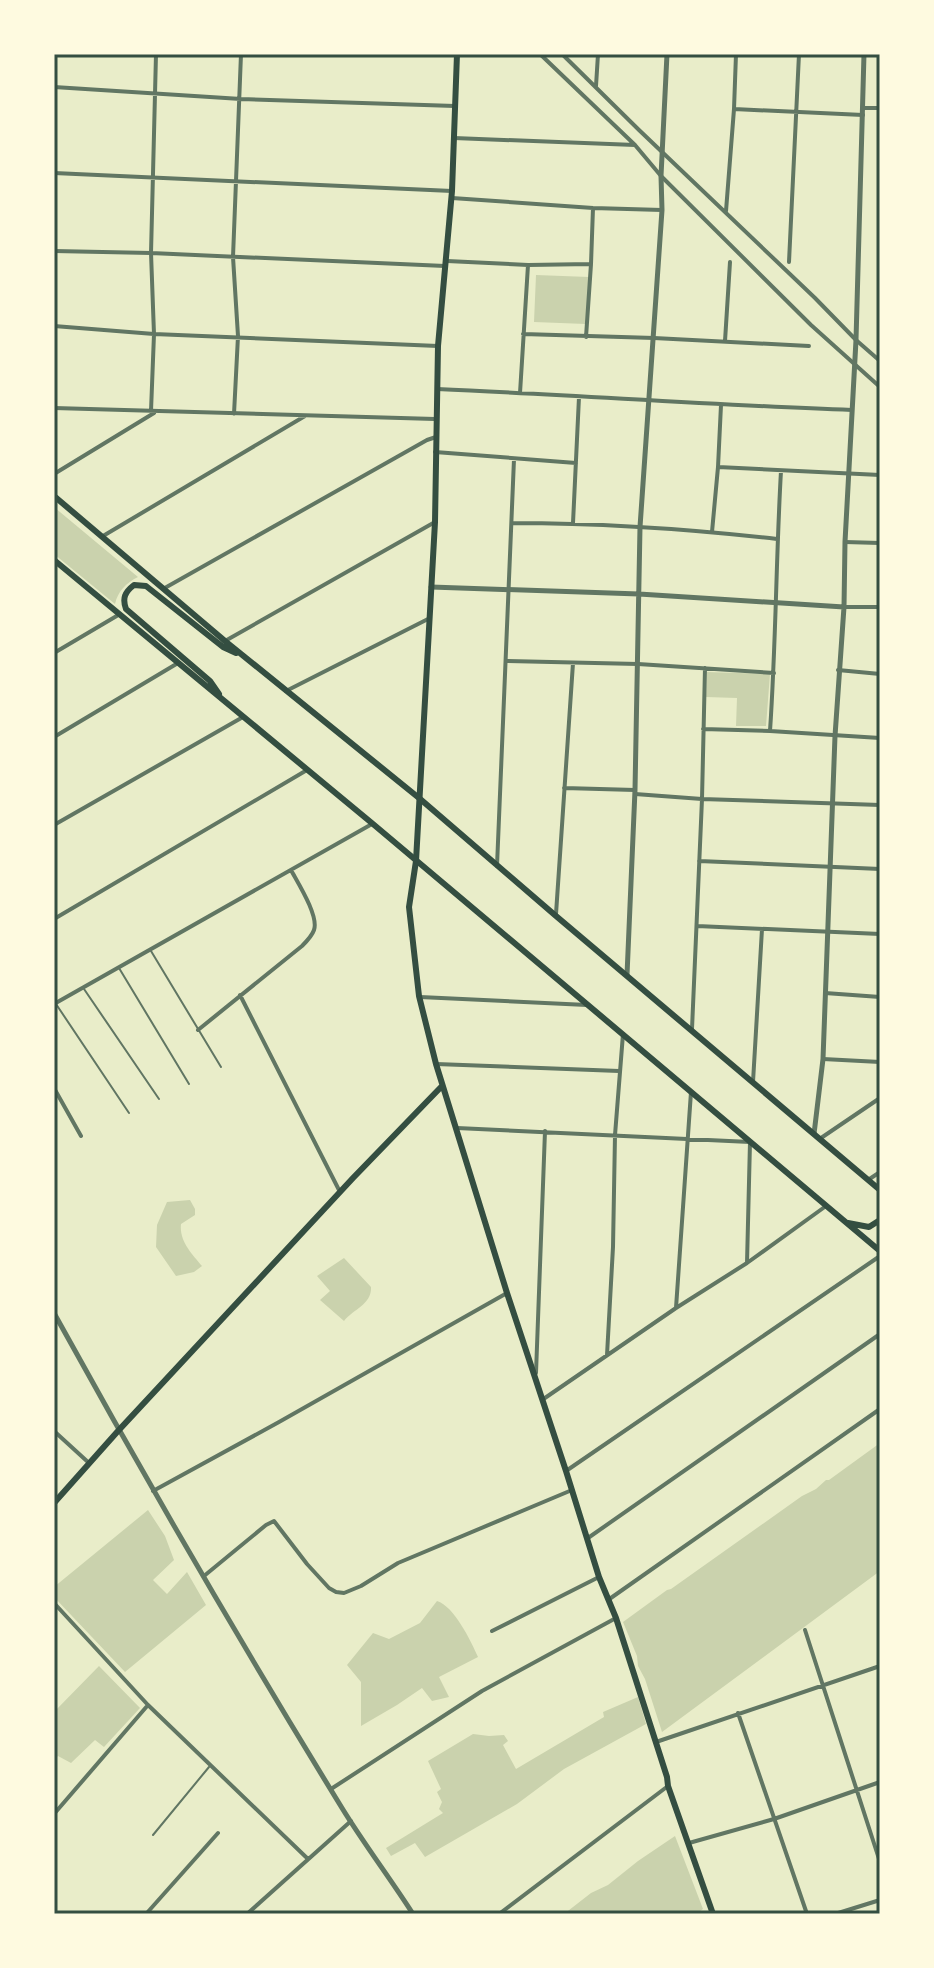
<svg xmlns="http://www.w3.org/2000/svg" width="934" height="1968" font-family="'Asap Condensed',sans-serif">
	<rect width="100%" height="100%" fill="#e9edc9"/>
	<!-- green -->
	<path fill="#cad2ad" d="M 536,275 L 589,277 L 586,324 L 534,322 Z
		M 54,507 L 138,577 C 126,583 118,591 115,604 L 54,554 Z
		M 707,672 L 770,674 L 766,726 L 736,726 L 737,698 L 706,697 Z
		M 190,1200 L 195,1209 L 195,1215 L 181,1224 C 179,1241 192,1254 202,1266 L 194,1272 L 176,1276 L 156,1247 L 157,1225 L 167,1202 Z
		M 344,1258 L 371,1287 C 372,1304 354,1309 344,1321 L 320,1300 L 330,1291 L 317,1276 Z
		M 880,1443 L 880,1571 L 662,1732 L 645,1679 L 638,1666 L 637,1656 L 623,1622 L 667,1590 L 671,1589 L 802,1496 L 816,1489 L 826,1480 L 829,1480 Z
		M 148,1510 L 165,1536 L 174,1560 L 153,1580 L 167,1594 L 187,1572 L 206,1605 L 125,1672 L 54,1597 L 54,1587 Z
		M 437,1601 C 454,1606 471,1641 478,1657 L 439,1677 L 449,1697 L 432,1701 L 422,1688 L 397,1705 L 361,1726 L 361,1682 L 347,1665 L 373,1633 L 389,1639 L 420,1623 Z
		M 99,1666 L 140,1708 L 104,1747 L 95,1740 L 71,1763 L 58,1756 L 54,1760 L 54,1712 Z
		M 638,1697 L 646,1724 L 564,1769 L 517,1804 L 425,1857 L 415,1843 L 391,1856 L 386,1848 L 443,1813 L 439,1809 L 442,1802 L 437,1792 L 441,1789 L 428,1761 L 473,1734 L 489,1736 L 504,1735 L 508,1741 L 503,1745 L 516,1769 L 604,1717 L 603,1712 Z
		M 675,1836 L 703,1909 L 696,1914 L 564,1914 L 591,1893 L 608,1885 L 638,1861 Z"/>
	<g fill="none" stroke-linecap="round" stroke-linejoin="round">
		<!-- service -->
		<path stroke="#617663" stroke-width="2" d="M 151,951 L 221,1067
			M 119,968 L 189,1084
			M 84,989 L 159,1099
			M 56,1004 L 129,1113
			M 153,1835 L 209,1767"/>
		<!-- minor -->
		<path stroke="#617663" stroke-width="4" d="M 540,54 L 635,145 L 661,176 L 811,325 L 880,387
			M 562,54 L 639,130 L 815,298 L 856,340 L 880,361
			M 596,86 L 598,54
			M 54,87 L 241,99 L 455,106
			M 864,108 L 880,108
			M 734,109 L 863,115
			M 454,138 L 635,145
			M 54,173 L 452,191
			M 452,198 L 593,208 L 662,210
			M 726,211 L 734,109 L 736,54
			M 54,251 L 151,253 L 445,266
			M 447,261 L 528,265 L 591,264
			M 789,262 L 799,54
			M 54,326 L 154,334 L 438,346
			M 523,334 L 654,338 L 809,346
			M 586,337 L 591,264 L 593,208
			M 725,341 L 730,262
			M 437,389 C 576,395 714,405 852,410
			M 520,393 L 528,265
			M 54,408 L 435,419
			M 151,411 L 154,334 L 151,253 L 156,54
			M 234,414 L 238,336 L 233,257 L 241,54
			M 435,452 L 576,463
			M 718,467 L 880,475
			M 54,474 L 154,413
			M 512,523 C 601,523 689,529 777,539
			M 573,523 L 579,397
			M 712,532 L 718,467 L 721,405
			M 103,536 L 305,416
			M 845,542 L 880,543
			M 163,589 L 427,440 L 436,437
			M 844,607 L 880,607
			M 225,641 L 435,522
			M 54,653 L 120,614
			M 506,661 L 638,664 L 774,673
			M 838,670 L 880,674
			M 286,691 L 428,619
			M 703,729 L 770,731 L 880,738
			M 770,731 C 776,644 776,557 781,471
			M 54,737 L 178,663
			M 564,788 L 635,790
			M 635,794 L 702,799 L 880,805
			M 54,825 L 243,717
			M 699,861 L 880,869
			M 497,866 L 514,459
			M 556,914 L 573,663
			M 54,919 L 307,770
			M 697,926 L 880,934
			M 825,993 L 880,997
			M 240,995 L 340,1192
			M 420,997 L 587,1005
			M 54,1004 L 372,824
			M 692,1029 L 702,799 L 705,668
			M 198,1030 L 302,946 C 307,941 312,936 314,930 C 319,916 298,883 291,870
			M 823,1059 L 880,1062
			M 436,1064 L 619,1071
			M 753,1082 L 762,929
			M 54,1088 L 81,1136
			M 457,1128 L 750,1142 L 747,1263
			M 821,1138 L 880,1098
			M 868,1180 L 880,1172
			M 676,1308 L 691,1092
			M 607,1355 L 613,1247 L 615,1135 L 623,1034
			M 536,1373 L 545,1131
			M 542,1400 L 676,1308 L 747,1263 L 826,1206
			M 54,1431 L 89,1463
			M 566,1471 L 880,1256
			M 153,1491 L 279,1422 L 507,1293
			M 588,1538 L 880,1334
			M 204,1576 L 266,1525 L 274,1521 L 307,1564 L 329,1588 L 336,1592 L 344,1593 L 361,1586 L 398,1563 L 572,1490
			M 608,1600 L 880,1409
			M 54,1603 L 148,1705 L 308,1859
			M 805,1630 L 880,1862
			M 492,1631 L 599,1577
			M 738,1713 L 807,1914
			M 656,1742 L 880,1666
			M 331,1789 L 482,1691 L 616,1618
			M 54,1814 L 148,1705
			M 689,1843 L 774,1819 L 880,1782
			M 146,1914 L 218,1833
			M 247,1914 L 351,1821
			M 499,1914 L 668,1786
			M 835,1914 L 880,1900"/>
		<!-- tertiary -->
		<path stroke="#617663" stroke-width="5" d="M 431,587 L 639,594 L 844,607
			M 627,975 L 635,790 L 640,527 L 662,210 L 661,176 L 667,54
			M 814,1134 L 823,1059 L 835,736 L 844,607 L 845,542 L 856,340 L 864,54
			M 54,1313 C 146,1480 242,1645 342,1808 C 364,1844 390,1878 413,1914"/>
		<!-- secondary -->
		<path stroke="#344e41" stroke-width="6" d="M 457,54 L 452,191 L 438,346 L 435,522 L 416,861 L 409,907 L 419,996 L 436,1064 L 507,1293 L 566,1471 L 599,1577 L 616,1618 L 667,1777 L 668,1786 L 713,1914
			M 54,1503 L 118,1431 L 353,1178 L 442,1086"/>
		<!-- primary -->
		<path stroke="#344e41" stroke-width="6" d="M 54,496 L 225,641 L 419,798 L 556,916 L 880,1190
			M 54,560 L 373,824 L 880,1251
			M 219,694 L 210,681 L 126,609 C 122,598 125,592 134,585 L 146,586 L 223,647 L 236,653
			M 848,1223 L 869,1227 L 880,1220"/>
	</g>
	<!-- border -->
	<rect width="934" height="1968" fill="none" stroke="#fefae0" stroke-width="112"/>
	<rect x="56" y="56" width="822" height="1856" fill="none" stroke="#344e41" stroke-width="3"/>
</svg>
